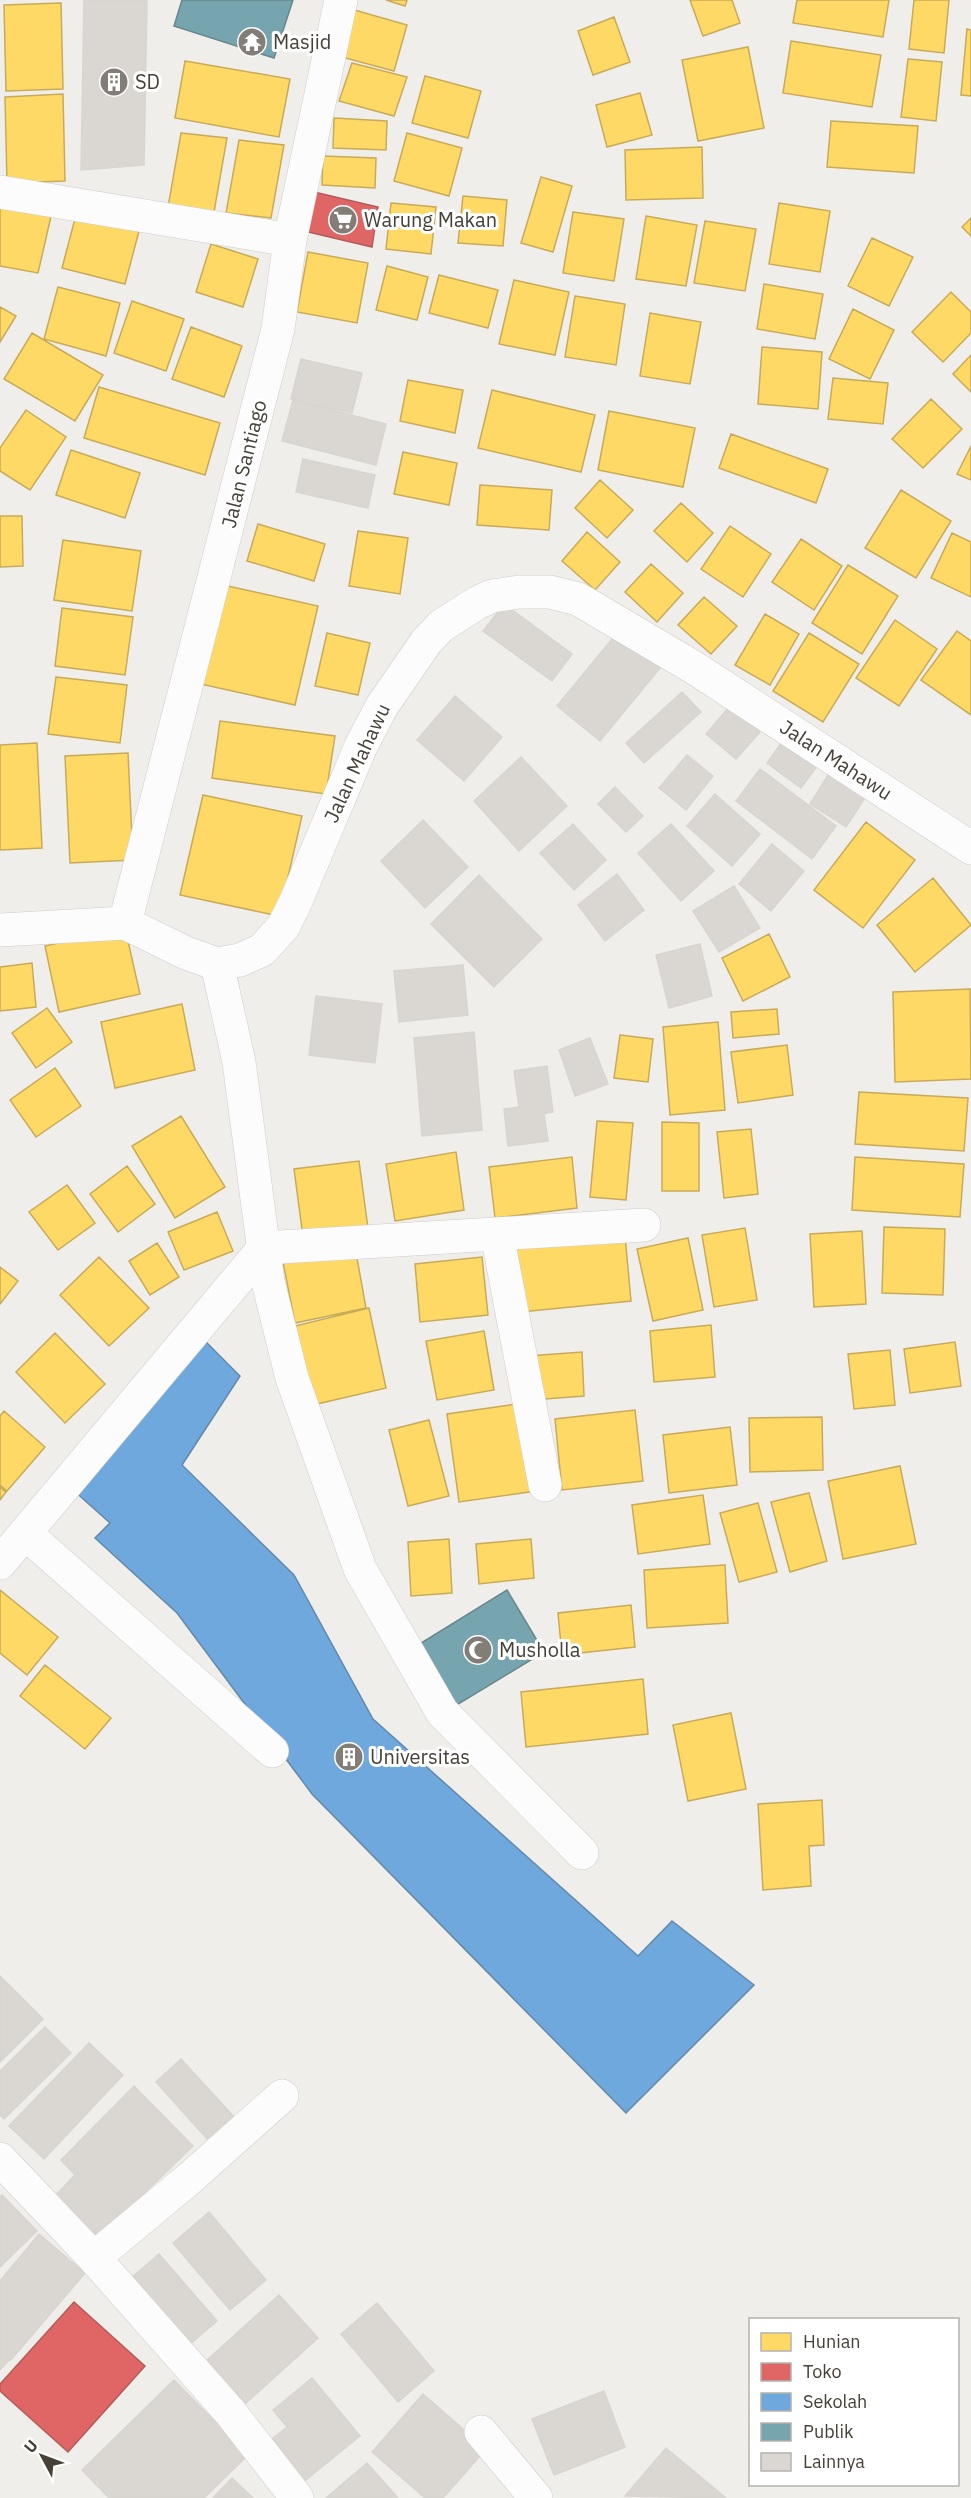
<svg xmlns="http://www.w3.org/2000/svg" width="971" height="2498" font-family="'IBM Plex Sans',sans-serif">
	<rect width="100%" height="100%" fill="#f0eeeb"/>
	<!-- homes -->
	<path fill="#ffd966" stroke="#c8ab58" stroke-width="1.5" d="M 386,0 L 407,0 L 405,6 Z
		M 690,0 L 732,0 L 740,23 L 703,36 Z
		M 797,0 L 889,0 L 883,37 L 793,23 Z
		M 914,0 L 949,0 L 944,53 L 909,49 Z
		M 61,3 L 63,89 L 6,91 L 4,5 Z
		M 351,9 L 407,25 L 394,71 L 338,56 Z
		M 614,17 L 630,62 L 593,75 L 578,31 Z
		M 967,29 L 971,30 L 971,96 L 961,95 Z
		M 791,41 L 881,55 L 872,107 L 783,93 Z
		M 748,47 L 764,128 L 698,141 L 682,60 Z
		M 908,59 L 942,62 L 936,121 L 901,117 Z
		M 185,61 L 290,79 L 279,137 L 175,118 Z
		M 352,63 L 407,77 L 394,116 L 339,101 Z
		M 425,76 L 481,91 L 468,138 L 412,123 Z
		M 640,93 L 652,135 L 607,147 L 596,105 Z
		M 63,94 L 65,181 L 7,183 L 5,97 Z
		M 334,118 L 387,121 L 386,150 L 333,148 Z
		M 831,121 L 918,126 L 914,173 L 827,167 Z
		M 181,133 L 227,138 L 214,212 L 168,207 Z
		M 407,133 L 462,148 L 449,196 L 394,181 Z
		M 239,140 L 284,145 L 271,218 L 226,213 Z
		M 702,147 L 703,198 L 626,200 L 625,150 Z
		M 323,156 L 376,158 L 375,188 L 322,185 Z
		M 541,177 L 572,186 L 553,252 L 521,243 Z
		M 463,196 L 507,200 L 503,246 L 458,243 Z
		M 0,201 L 52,212 L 38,273 L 0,266 Z
		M 391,203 L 436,207 L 431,254 L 386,249 Z
		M 779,203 L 830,211 L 820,272 L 769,264 Z
		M 573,212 L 624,219 L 614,281 L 563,273 Z
		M 76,215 L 139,231 L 125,284 L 62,268 Z
		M 646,216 L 697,225 L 686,286 L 636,279 Z
		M 971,218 L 971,236 L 962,227 Z
		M 705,221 L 756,229 L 745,291 L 694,283 Z
		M 872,238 L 913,257 L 889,306 L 848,286 Z
		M 211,244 L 258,259 L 243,307 L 196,292 Z
		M 308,252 L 368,263 L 357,323 L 297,312 Z
		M 387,266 L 428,277 L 417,320 L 376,310 Z
		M 439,275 L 498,290 L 488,328 L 429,313 Z
		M 514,280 L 569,292 L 555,355 L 499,344 Z
		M 764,284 L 823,294 L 815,339 L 757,329 Z
		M 58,287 L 120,303 L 106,356 L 44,339 Z
		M 951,292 L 971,312 L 971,333 L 943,362 L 912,332 Z
		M 575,296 L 625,304 L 616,365 L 565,357 Z
		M 132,301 L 184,319 L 166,371 L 114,353 Z
		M 0,307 L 16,316 L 0,342 Z
		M 853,309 L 894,330 L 870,379 L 829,359 Z
		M 650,313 L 701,322 L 690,384 L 640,376 Z
		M 191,327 L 242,346 L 224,397 L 172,379 Z
		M 32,333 L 103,375 L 75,421 L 4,379 Z
		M 762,347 L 822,352 L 818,409 L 758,404 Z
		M 971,355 L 971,392 L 953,374 Z
		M 833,378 L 888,383 L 883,424 L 828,419 Z
		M 408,380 L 463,390 L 455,433 L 400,421 Z
		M 99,387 L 220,423 L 205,475 L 84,438 Z
		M 492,390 L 595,415 L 581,472 L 478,448 Z
		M 931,399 L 962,429 L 923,468 L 892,439 Z
		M 26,410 L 66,437 L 30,490 L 0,471 L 0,448 Z
		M 609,411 L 695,428 L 683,487 L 598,470 Z
		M 731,434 L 828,469 L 816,503 L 719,468 Z
		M 971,446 L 971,480 L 957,474 Z
		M 71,450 L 140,473 L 125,518 L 56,495 Z
		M 403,452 L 457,463 L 449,505 L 394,494 Z
		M 600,480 L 633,510 L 607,538 L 575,508 Z
		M 480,485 L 552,490 L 549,530 L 477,525 Z
		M 901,490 L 951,521 L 916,578 L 865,548 Z
		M 681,503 L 713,533 L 687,562 L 654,531 Z
		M 0,516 L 22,516 L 23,566 L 0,567 Z
		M 258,524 L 325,544 L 314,581 L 247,561 Z
		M 730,526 L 771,554 L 743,597 L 701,569 Z
		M 358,531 L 408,538 L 400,594 L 349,586 Z
		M 587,532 L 620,562 L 595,590 L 562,561 Z
		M 952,533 L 971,542 L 971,597 L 931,578 Z
		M 801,539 L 842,566 L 814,610 L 772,582 Z
		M 63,540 L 141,551 L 132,611 L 54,600 Z
		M 651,564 L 683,593 L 657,622 L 625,592 Z
		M 848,565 L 898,596 L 862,654 L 812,623 Z
		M 219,584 L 318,606 L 295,705 L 196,683 Z
		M 704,597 L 737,626 L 711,654 L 678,625 Z
		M 62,608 L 133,617 L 125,675 L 55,666 Z
		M 765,614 L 799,634 L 770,685 L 735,665 Z
		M 895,620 L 937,649 L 899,706 L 856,678 Z
		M 957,631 L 971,641 L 971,715 L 921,680 Z
		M 327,633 L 370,643 L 358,695 L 315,686 Z
		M 809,633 L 859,664 L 823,722 L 773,691 Z
		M 56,677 L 127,685 L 120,743 L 48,734 Z
		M 220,721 L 335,736 L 326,794 L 212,778 Z
		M 37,743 L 42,848 L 0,850 L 0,745 Z
		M 128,753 L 133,860 L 70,863 L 65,756 Z
		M 203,795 L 302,816 L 279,916 L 180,895 Z
		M 866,822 L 915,860 L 863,928 L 814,890 Z
		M 933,878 L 971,925 L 915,972 L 877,925 Z
		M 125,928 L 140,994 L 59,1012 L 45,946 Z
		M 769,934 L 790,977 L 743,1001 L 722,958 Z
		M 32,963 L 36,1007 L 0,1011 L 0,967 Z
		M 970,989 L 971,1079 L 895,1082 L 893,992 Z
		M 182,1004 L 195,1070 L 115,1088 L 101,1022 Z
		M 47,1008 L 72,1042 L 36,1068 L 12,1033 Z
		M 777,1009 L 779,1034 L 733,1038 L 731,1012 Z
		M 718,1022 L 725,1110 L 670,1115 L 663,1027 Z
		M 620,1035 L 653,1039 L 648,1082 L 614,1078 Z
		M 787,1045 L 793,1095 L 738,1103 L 731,1052 Z
		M 55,1068 L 81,1106 L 36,1137 L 10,1100 Z
		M 859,1092 L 968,1098 L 964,1151 L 855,1144 Z
		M 181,1116 L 225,1187 L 175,1218 L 132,1146 Z
		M 597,1121 L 633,1123 L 626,1200 L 590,1197 Z
		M 662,1122 L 699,1123 L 699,1191 L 662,1191 Z
		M 751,1129 L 758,1194 L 724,1198 L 717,1132 Z
		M 456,1152 L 464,1210 L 395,1221 L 386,1164 Z
		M 572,1157 L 577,1208 L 495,1218 L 489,1167 Z
		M 855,1157 L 964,1164 L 960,1217 L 852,1210 Z
		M 359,1161 L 368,1228 L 303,1237 L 294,1169 Z
		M 127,1166 L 155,1204 L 118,1232 L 90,1194 Z
		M 67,1185 L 95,1223 L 58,1250 L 29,1212 Z
		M 217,1212 L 233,1251 L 184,1270 L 168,1232 Z
		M 884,1227 L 945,1229 L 943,1295 L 882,1293 Z
		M 745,1228 L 757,1300 L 714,1307 L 702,1235 Z
		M 862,1231 L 866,1304 L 814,1307 L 810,1234 Z
		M 625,1236 L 631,1301 L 521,1312 L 515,1247 Z
		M 688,1238 L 703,1310 L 653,1321 L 637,1249 Z
		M 157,1243 L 179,1277 L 150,1295 L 129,1261 Z
		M 355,1247 L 366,1308 L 295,1323 L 283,1262 Z
		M 99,1257 L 149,1308 L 109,1346 L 60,1295 Z
		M 482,1257 L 488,1315 L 420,1322 L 415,1264 Z
		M 0,1267 L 18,1281 L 0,1304 Z
		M 369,1308 L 386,1388 L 304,1407 L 287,1328 Z
		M 711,1325 L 715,1377 L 654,1382 L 650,1331 Z
		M 484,1331 L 494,1390 L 437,1400 L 426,1341 Z
		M 55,1333 L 105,1384 L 65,1423 L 16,1372 Z
		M 955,1342 L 961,1386 L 910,1393 L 904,1349 Z
		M 890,1350 L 895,1405 L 854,1409 L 848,1354 Z
		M 582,1352 L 584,1396 L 531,1400 L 528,1356 Z
		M 524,1403 L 536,1491 L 459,1502 L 447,1414 Z
		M 635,1410 L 643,1481 L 562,1490 L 555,1419 Z
		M 4,1411 L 45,1447 L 7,1491 L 0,1485 L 0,1416 Z
		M 822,1417 L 823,1470 L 750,1472 L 749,1418 Z
		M 429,1420 L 449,1496 L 408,1506 L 389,1430 Z
		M 730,1427 L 737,1485 L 669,1493 L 663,1435 Z
		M 900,1466 L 916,1544 L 843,1559 L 828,1481 Z
		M 0,1487 L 6,1492 L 0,1500 Z
		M 809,1493 L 827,1561 L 790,1572 L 771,1502 Z
		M 703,1495 L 710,1544 L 638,1554 L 632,1505 Z
		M 758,1503 L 777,1572 L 739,1582 L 720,1513 Z
		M 449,1539 L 452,1593 L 411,1596 L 408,1542 Z
		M 531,1539 L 534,1578 L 479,1584 L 476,1544 Z
		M 725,1565 L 728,1623 L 647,1628 L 644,1570 Z
		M 0,1590 L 58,1637 L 27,1675 L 0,1653 Z
		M 631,1605 L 635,1647 L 562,1655 L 558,1613 Z
		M 45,1665 L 111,1718 L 85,1749 L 20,1696 Z
		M 643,1679 L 648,1734 L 526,1747 L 521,1692 Z
		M 731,1713 L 746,1789 L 688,1801 L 673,1725 Z
		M 822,1800 L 824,1845 L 809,1846 L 811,1886 L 763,1890 L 758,1804 Z"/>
	<!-- shops -->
	<path fill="#e06666" stroke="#b25b58" stroke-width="1.5" d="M 314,192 L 378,207 L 372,247 L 308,232 Z
		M 74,2302 L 145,2366 L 68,2452 L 0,2391 L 0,2384 Z"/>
	<!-- schools -->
	<path fill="#6fa8dc" stroke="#6389aa" stroke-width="1.5" d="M 200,1336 L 240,1376 L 182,1465 L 294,1575 L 373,1719 L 638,1956 L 672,1921 L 754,1985 L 626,2113 L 312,1794 L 177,1613 L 95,1538 L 110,1523 L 72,1489 Z"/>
	<!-- public -->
	<path fill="#76a5af" stroke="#68878b" stroke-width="1.5" d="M 182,0 L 293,0 L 274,58 L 174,26 Z
		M 507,1590 L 544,1652 L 450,1709 L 413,1648 Z"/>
	<!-- building -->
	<path fill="#dad7d3" stroke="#d8d5d0" stroke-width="1.5" d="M 84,0 L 147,0 L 144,165 L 81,170 Z
		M 301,359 L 362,373 L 352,413 L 291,399 Z
		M 293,400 L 386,424 L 376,465 L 282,441 Z
		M 303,459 L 375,475 L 368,508 L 296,492 Z
		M 504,604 L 572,654 L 552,681 L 483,631 Z
		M 617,633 L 660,668 L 600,741 L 557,706 Z
		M 682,692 L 701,712 L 644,763 L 626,743 Z
		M 455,696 L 502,737 L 464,781 L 417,740 Z
		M 730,706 L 760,732 L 736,759 L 706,734 Z
		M 789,732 L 823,758 L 801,788 L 767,763 Z
		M 687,755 L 713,776 L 686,810 L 659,788 Z
		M 521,757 L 567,806 L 519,851 L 474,801 Z
		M 833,767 L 870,790 L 846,827 L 810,804 Z
		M 760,769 L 836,826 L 812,859 L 736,801 Z
		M 615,787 L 643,816 L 626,832 L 598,804 Z
		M 715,794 L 760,834 L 732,866 L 687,826 Z
		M 423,820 L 468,867 L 425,908 L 381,861 Z
		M 573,824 L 606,860 L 574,890 L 540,853 Z
		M 671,824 L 714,871 L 681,901 L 638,853 Z
		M 772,844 L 804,871 L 771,911 L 739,884 Z
		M 617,874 L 644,910 L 605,941 L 578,905 Z
		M 479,875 L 542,939 L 494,987 L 431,924 Z
		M 734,886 L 760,928 L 719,952 L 693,911 Z
		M 700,944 L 712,996 L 669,1008 L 656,955 Z
		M 463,965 L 468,1015 L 399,1022 L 394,971 Z
		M 316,996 L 382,1004 L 375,1063 L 309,1055 Z
		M 474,1032 L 482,1130 L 422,1136 L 414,1038 Z
		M 590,1038 L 608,1084 L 575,1096 L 559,1050 Z
		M 547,1066 L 553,1112 L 544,1114 L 548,1141 L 508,1146 L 504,1109 L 519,1107 L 514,1071 Z
		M 0,1976 L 43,2019 L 0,2062 Z
		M 45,2027 L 71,2053 L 4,2119 L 0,2115 L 0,2071 Z
		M 89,2043 L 123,2075 L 44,2159 L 9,2126 Z
		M 181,2059 L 235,2118 L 209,2141 L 156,2082 Z
		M 134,2086 L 193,2146 L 94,2242 L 51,2200 L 75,2175 L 61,2160 Z
		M 2,2195 L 37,2231 L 0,2267 L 0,2197 Z
		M 209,2212 L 266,2280 L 230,2310 L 173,2243 Z
		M 39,2234 L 85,2273 L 11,2360 L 10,2359 L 0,2370 L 0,2281 Z
		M 159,2254 L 217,2321 L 181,2352 L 123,2285 Z
		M 279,2295 L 318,2338 L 245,2404 L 206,2361 Z
		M 377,2303 L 434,2371 L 398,2402 L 341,2334 Z
		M 312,2378 L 360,2436 L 302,2483 L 268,2442 L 287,2427 L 273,2410 Z
		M 174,2380 L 248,2455 L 204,2498 L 109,2498 L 82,2470 Z
		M 604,2391 L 625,2447 L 554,2475 L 532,2419 Z
		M 423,2394 L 486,2449 L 443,2498 L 425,2498 L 372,2452 Z
		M 666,2448 L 726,2498 L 625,2496 Z
		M 367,2463 L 398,2498 L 326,2498 Z
		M 232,2478 L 253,2498 L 213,2498 Z"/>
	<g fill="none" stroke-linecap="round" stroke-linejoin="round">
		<!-- street casing -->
		<g stroke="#ceccc8" stroke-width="34">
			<path id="street" d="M 0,192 L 290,240
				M 125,923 L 278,329 L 290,240 L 341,0
				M 0,930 L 125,923 L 186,953 L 217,964 L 240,960 L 262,950 L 283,927 L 295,903 L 361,746 L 382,706 L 426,642 L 441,626 L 477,603 L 492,596 L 519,592 L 550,592 L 578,599 L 693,667 L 971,848
				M 217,964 L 239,1062 L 268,1282 L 292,1378 L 360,1569 L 442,1712 L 582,1853
				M 497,1234 L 545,1485
				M 25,1533 L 272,1751
				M 0,1563 L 264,1248 L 644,1225
				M 0,2159 L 94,2258 L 230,2412 L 297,2498
				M 94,2258 L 190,2178 L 282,2096
				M 481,2432 L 536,2498"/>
		</g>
		<!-- street -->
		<use href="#street" stroke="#fdfcfc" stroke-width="33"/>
	</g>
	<!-- icons -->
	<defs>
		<g id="temple-disc" transform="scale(1.5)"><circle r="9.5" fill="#827d76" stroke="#fff"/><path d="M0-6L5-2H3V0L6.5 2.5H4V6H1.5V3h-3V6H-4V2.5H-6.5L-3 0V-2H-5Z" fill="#fff"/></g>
		<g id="building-disc" transform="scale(1.5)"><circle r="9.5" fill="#827d76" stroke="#fff"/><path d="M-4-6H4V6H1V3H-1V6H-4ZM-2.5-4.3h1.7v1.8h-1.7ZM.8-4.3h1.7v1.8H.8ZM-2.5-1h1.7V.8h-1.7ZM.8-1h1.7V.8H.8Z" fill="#fff"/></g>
		<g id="supermarket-disc" transform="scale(1.5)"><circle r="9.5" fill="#827d76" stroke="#fff"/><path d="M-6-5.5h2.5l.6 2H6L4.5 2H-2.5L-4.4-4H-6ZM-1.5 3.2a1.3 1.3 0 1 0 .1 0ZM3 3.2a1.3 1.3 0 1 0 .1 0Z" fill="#fff"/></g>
		<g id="mosque-disc" transform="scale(1.5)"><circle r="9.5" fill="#827d76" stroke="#fff"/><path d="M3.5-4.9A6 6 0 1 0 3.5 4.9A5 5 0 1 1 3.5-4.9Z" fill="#fff"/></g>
	</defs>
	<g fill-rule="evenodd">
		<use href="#temple-disc" x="252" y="42"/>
		<use href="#building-disc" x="114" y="82"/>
		<use href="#supermarket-disc" x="343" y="220"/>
		<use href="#mosque-disc" x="478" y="1650"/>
		<use href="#building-disc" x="349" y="1757"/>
	</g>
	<g text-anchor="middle" stroke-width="6" stroke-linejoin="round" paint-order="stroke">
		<!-- poi labels -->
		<g font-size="20" fill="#464037" stroke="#fff" text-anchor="start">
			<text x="273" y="49">Masjid</text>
			<text x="135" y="89">SD</text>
			<text x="364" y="227">Warung Makan</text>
			<text x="499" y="1657">Musholla</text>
			<text x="370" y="1764">Universitas</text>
		</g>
		<!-- street labels -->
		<g font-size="20" fill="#464037" stroke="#fff">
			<text transform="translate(244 464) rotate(-76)" y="7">Jalan Santiago</text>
			<text transform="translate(836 760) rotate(33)" y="7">Jalan Mahawu</text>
			<text transform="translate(357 763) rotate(-65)" y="7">Jalan Mahawu</text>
		</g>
	</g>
	<!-- legend -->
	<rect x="749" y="2318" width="210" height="168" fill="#ffffff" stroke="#b5b3af" stroke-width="1.5"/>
	<rect x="761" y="2333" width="30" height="18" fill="#ffd966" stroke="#b5b3af" stroke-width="1.5"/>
	<text x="803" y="2348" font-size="18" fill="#464037">Hunian</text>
	<rect x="761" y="2363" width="30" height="18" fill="#e06666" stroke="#b5b3af" stroke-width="1.5"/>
	<text x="803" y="2378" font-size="18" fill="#464037">Toko</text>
	<rect x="761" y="2393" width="30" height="18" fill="#6fa8dc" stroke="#b5b3af" stroke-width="1.5"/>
	<text x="803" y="2408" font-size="18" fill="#464037">Sekolah</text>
	<rect x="761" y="2423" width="30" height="18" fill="#76a5af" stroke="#b5b3af" stroke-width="1.5"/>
	<text x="803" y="2438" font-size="18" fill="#464037">Publik</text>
	<rect x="761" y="2453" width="30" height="18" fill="#dad7d3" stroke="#b5b3af" stroke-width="1.5"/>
	<text x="803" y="2468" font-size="18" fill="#464037">Lainnya</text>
	<!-- north arrow -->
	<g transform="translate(42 2456) rotate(311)" stroke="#ffffff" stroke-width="4.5" paint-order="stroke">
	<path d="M0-4.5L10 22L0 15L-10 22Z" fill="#464037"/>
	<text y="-9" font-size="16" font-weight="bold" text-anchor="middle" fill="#464037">U</text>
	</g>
</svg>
